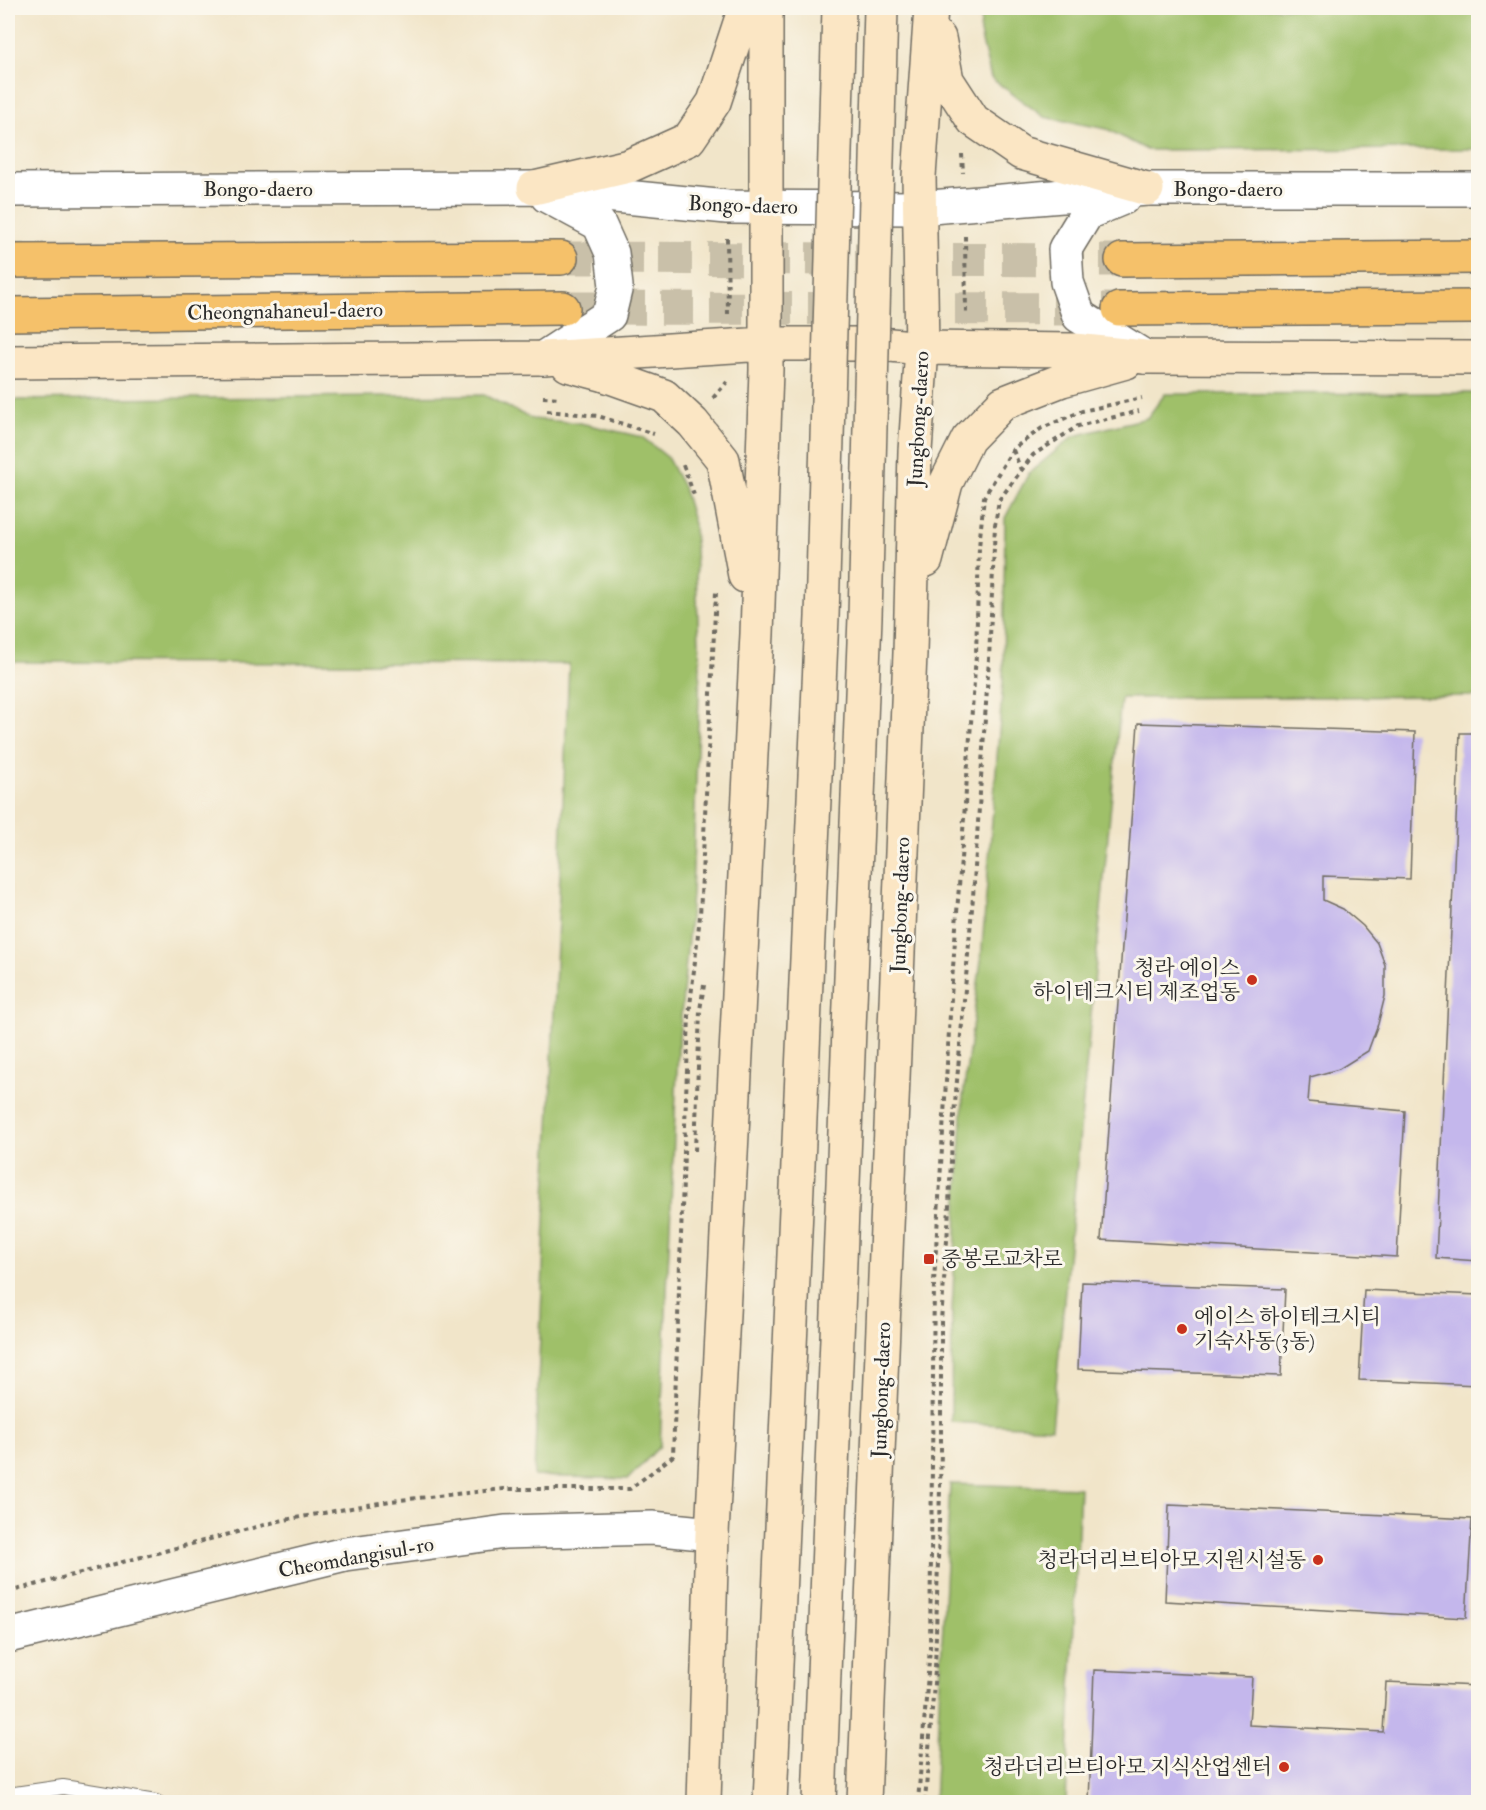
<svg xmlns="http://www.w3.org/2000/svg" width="1486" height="1810" font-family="'IM FELL Double Pica','Noto Serif KR',serif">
	<rect width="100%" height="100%" fill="#fbf7ec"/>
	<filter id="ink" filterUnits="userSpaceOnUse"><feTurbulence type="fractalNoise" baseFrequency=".0167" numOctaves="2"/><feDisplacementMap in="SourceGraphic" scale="12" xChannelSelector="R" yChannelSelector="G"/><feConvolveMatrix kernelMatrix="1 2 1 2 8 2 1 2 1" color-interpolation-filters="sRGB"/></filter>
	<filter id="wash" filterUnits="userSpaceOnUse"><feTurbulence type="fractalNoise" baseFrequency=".008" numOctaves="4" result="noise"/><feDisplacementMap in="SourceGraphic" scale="24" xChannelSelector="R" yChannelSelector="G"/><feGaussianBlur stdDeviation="1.35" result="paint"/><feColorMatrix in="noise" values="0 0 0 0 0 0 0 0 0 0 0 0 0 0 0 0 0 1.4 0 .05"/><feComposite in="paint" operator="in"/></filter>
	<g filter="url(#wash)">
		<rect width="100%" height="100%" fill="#f1e5c9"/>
		<!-- green -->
		<path fill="#9fc069" stroke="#65764a" stroke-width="1.5" d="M 982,8 L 1478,8 L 1478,149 L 1147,150 L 1107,129 L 1044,117 L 991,78 L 980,33 Z
			M 1478,393 L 1478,696 L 1121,698 L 1052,1428 L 951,1422 L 952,1311 L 963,1097 L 981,960 L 1003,682 L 1005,518 L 1029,473 L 1074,436 L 1147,418 L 1165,394 Z
			M 484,395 L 532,419 L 580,423 L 642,437 L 667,457 L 683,487 L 694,524 L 700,667 L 692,895 L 678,1049 L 660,1446 L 628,1479 L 534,1476 L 569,664 L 8,662 L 8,400 Z
			M 950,1484 L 1080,1488 L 1066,1802 L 934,1802 Z"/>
		<g id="blocks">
			<!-- building -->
			<path fill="#c4b7ec" d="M 1138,723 L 1415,732 L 1410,879 L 1323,876 L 1323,900 L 1343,909 L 1363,926 L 1377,943 L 1385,965 L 1385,996 L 1378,1024 L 1368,1051 L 1339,1069 L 1310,1077 L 1308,1102 L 1405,1111 L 1397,1257 L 1101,1240 Z
				M 1460,733 L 1478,733 L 1478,1261 L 1436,1258 Z
				M 1082,1282 L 1285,1289 L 1281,1376 L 1078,1369 Z
				M 1364,1290 L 1478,1295 L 1478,1385 L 1359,1380 Z
				M 1169,1505 L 1472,1519 L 1466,1618 L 1165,1601 Z
				M 1094,1670 L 1252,1677 L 1249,1725 L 1383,1732 L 1386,1682 L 1478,1686 L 1478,1802 L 1089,1802 Z"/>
		</g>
	</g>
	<g filter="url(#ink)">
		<use href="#blocks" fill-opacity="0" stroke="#706c62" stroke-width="1.5"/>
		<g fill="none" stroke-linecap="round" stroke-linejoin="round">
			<!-- trunk-tunnel -->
			<path stroke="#c9c0a9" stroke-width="33" stroke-dasharray="33 16" stroke-linecap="butt" d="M 561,258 L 1122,260
				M 563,308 L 1119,309"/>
			<!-- service casing -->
			<g stroke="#706c62" stroke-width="16">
				<path id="service" d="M 8,1795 L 63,1787 L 156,1802"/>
			</g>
			<!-- tertiary casing -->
			<g stroke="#706c62" stroke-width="36">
				<path id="tertiary" d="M 8,190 L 534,188 L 727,207 L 919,208 L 1147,189 L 1478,189
					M 1123,198 L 1087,213 L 1065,249 L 1067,282 L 1079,316 L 1145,357
					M 543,358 L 609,315 L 616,286 L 612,253 L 599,224 L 547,196
					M 8,1636 L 345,1554 L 505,1532 L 652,1528 L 712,1534"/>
			</g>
			<!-- secondary casing -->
			<g stroke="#706c62" stroke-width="36">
				<path id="secondary" d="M 939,38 L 947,80 L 973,120 L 1021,153 L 1147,189
					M 534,188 L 629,166 L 689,139 L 714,102 L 745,8
					M 8,362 L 543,358 L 765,344 L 880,344 L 922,348 L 1074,350 L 1145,357 L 1478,358
					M 568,365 L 602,374 L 664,396 L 693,423 L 723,460 L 745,576
					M 926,560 L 946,483 L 968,439 L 1003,403 L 1062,380 L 1126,362
					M 704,1802 L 712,1534 L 757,634 L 766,370 L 766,8
					M 864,1802 L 910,653 L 915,451 L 922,348 L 919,176 L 931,8"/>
			</g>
			<!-- trunk casing -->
			<g stroke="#706c62" stroke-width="36">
				<path id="trunk" d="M 1122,260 L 1478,257
					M 8,261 L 561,258
					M 1119,309 L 1478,307
					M 8,314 L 563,308"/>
			</g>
			<!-- path -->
			<path stroke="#706c62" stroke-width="4" stroke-dasharray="4.5 4.5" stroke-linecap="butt" d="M 962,154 L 963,173
				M 965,236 L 966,315
				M 727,238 L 728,314
				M 543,397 L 559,398
				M 713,398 L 727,382
				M 547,411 L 598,416 L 654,434
				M 1013,450 L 1021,470
				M 683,465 L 694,495
				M 695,1151 L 700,1010 L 704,985
				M 8,1592 L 279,1521 L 390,1501 L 504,1489 L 630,1489 L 673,1456 L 689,1015 L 700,916 L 716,592
				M 918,1802 L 930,1648 L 934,1282 L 952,981 L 976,655 L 979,547 L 984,497 L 1013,449 L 1042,428 L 1082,411 L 1142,398
				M 925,1802 L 935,1670 L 941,1451 L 941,1321 L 948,1227 L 952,1138 L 973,897 L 989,659 L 995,525 L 999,500 L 1033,455 L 1078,426 L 1139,411"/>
			<!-- service -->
			<use href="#service" stroke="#fff" stroke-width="14"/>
			<!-- tertiary -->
			<use href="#tertiary" stroke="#fff" stroke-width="33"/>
			<!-- secondary -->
			<use href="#secondary" stroke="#fbe6c4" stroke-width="33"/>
			<!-- trunk -->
			<use href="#trunk" stroke="#f5c16b" stroke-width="33"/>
			<!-- secondary-bridge casing -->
			<g stroke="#706c62" stroke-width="36" stroke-linecap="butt">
				<path id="secondary-bridge" d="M 770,1802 L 822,617 L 839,8
					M 819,1802 L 865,617 L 881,8"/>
			</g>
			<!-- secondary-bridge -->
			<use href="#secondary-bridge" stroke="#fbe6c4" stroke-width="33"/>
		</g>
	</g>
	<!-- markers -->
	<g fill="#c8321e" stroke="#fbf7ec" stroke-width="2">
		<circle cx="1252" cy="980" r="6"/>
		<rect x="923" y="1253" width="12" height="12" rx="3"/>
		<circle cx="1182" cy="1329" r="6"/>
		<circle cx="1318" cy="1560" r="6"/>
		<circle cx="1284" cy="1767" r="6"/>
	</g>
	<g text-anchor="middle" stroke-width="6" stroke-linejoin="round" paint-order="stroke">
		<!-- street labels -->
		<g font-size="21" fill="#2b2b2b" stroke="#fbf7ec">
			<text x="258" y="196">Bongo-daero</text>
			<text x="1228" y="196">Bongo-daero</text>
			<text transform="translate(743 205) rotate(2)" y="7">Bongo-daero</text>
			<text transform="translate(285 311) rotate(-1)" y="7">Cheongnahaneul-daero</text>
			<text transform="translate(918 419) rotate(-87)" y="7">Jungbong-daero</text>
			<text transform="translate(900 905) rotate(-88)" y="7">Jungbong-daero</text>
			<text transform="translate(881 1390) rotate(-88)" y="7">Jungbong-daero</text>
			<text transform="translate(356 1557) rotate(-10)" y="7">Cheomdangisul-ro</text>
		</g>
		<!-- poi labels -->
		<g font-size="21" fill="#2b2b2b" stroke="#fbf7ec" text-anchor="end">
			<text x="1240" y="975">청라 에이스<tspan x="1240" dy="24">하이테크시티 제조업동</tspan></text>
			<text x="941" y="1266" text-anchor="start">중봉로교차로</text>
			<text x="1194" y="1324" text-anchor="start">에이스 하이테크시티<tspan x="1194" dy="24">기숙사동(3동)</tspan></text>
			<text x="1306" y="1567">청라더리브티아모 지원시설동</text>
			<text x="1272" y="1774">청라더리브티아모 지식산업센터</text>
		</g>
	</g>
	<!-- margin -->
	<rect width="1486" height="1810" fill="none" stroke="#fbf7ec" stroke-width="30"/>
</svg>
